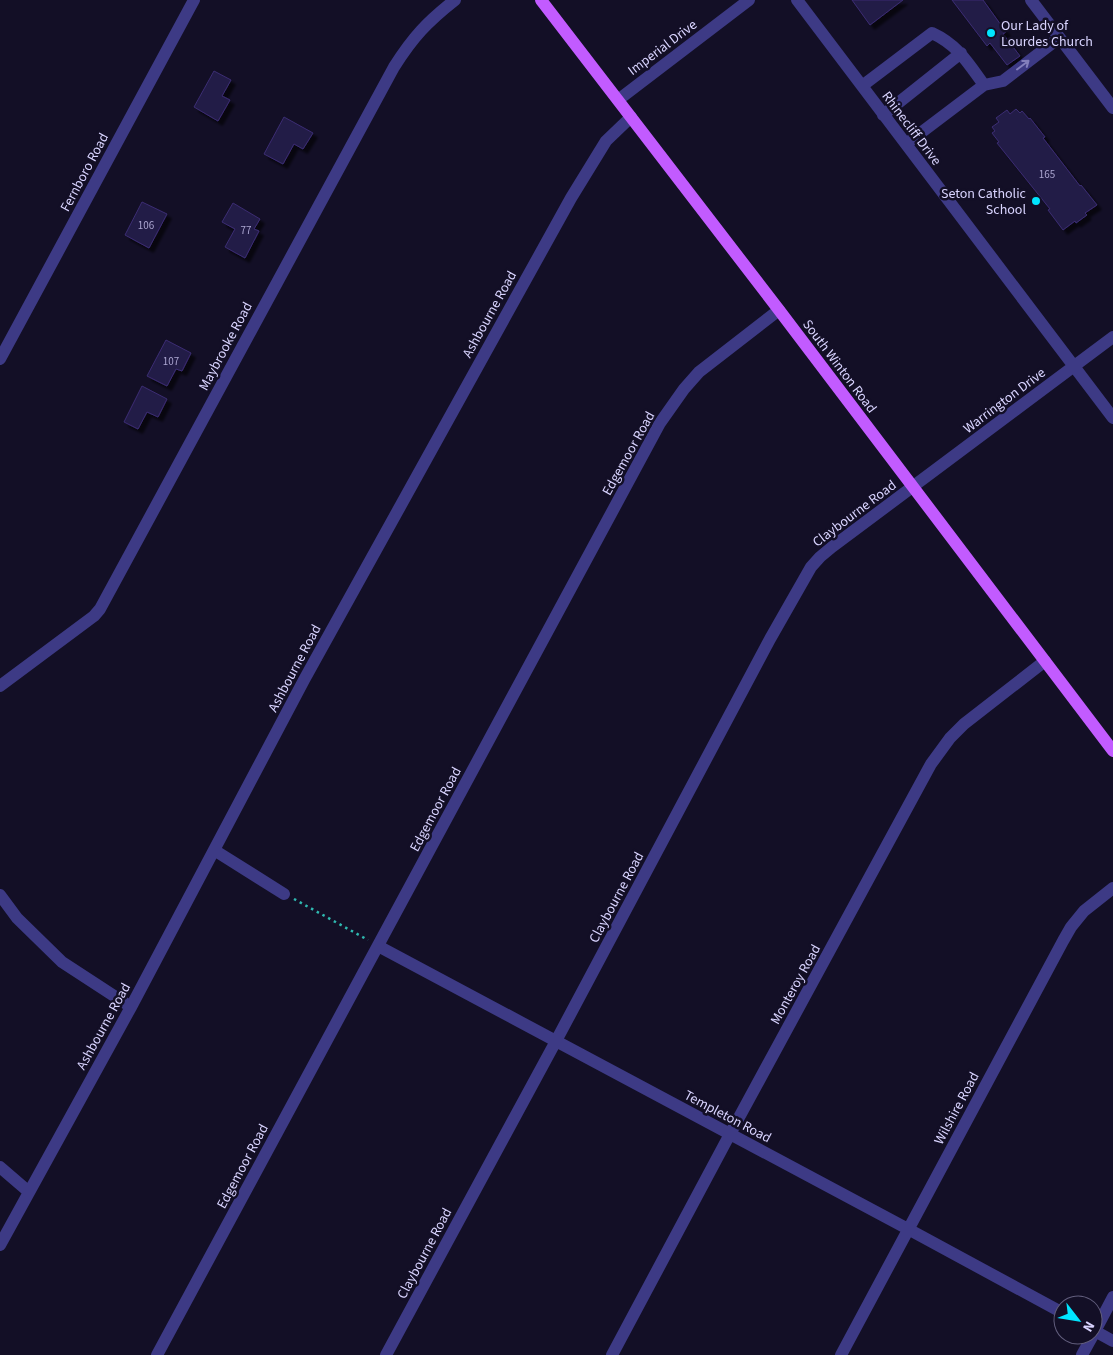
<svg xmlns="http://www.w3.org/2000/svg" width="1113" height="1355" font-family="'Source Sans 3',sans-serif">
	<defs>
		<filter id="shadow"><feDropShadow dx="4.5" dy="4.5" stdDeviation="1" flood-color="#0009"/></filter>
	</defs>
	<rect width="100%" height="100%" fill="#130f26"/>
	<!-- building -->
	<path fill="#241b47" stroke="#3b2d73" filter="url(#shadow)" d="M 852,0 L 903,0 L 870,25 Z
		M 952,0 L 983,0 L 1006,32 L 1003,34 L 1020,56 L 1007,65 L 990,43 L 987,46 Z
		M 214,71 L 231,80 L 222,96 L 230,100 L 218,121 L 194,107 Z
		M 1016,109 L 1020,113 L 1022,111 L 1029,119 L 1030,118 L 1045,137 L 1043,138 L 1080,186 L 1081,185 L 1097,205 L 1085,213 L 1087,215 L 1076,223 L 1075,221 L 1063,230 L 1048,210 L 1050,209 L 997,143 L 999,142 L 992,133 L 995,131 L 992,127 L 999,122 L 996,118 L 1007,110 L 1010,114 Z
		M 284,117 L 313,133 L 303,149 L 294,144 L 283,164 L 264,154 Z
		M 142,202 L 167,214 L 149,248 L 125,235 Z
		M 233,203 L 260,219 L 254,229 L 259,231 L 245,258 L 225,247 L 235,229 L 222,222 Z
		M 166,340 L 191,353 L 182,371 L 176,369 L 167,386 L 147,376 Z
		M 142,386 L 167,399 L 158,417 L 147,412 L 138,429 L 124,422 Z"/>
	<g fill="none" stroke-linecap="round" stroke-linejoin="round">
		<!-- path -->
		<path stroke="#2fb8b0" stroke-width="2.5" stroke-dasharray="2.5 4" stroke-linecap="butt" d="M 294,899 L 368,940"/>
		<!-- minor -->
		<path stroke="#3d3a85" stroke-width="12" d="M 797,0 L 1113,418
			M 1031,0 L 1113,108
			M 862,86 L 932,33 C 958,45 968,63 984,85
			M 618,100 L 749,0
			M 883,115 L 961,53
			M 906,144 L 984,85 L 1003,81 L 1059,38
			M 0,359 L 194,0
			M 0,686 L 94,616 L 100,609 L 394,67 C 413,37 427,22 455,0
			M 214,850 L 284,894
			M 0,895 L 17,918 L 62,962 L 131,1007
			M 378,946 L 908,1229 L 1063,1313
			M 0,1167 L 29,1192
			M 0,1245 L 131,1007 L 304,680 L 571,198 L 606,141 L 631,117
			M 1093,1330 L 1113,1341
			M 1093,1335 L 1113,1297
			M 157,1355 L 660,423 L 684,389 L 699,372 L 779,310
			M 386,1355 L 556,1041 L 770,639 L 811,567 L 820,557 L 832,547 L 1113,337
			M 612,1355 L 730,1134 L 931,764 L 950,738 L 964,724 L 1045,661
			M 841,1355 L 1063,941 L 1071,927 L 1084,911 L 1113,888
			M 1082,1355 L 1093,1335"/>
		<!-- major -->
		<path stroke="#c25bff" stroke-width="12" d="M 541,0 L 779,310 L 1113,751"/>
	</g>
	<!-- one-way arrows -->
	<defs><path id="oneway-shaft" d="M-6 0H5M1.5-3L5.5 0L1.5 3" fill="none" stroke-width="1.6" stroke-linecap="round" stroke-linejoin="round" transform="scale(1.25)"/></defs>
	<use stroke="#837fbc" href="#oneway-shaft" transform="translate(1023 65) rotate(-37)"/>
	<!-- markers -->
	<g fill="#00e5ff" stroke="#130f26" stroke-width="2">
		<circle cx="991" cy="33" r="5"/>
		<circle cx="1036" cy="201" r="5"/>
	</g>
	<g text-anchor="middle" stroke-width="5" stroke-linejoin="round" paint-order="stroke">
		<!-- number labels -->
		<g font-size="11" fill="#aca6d1">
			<text x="1047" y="178">165</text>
			<text x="146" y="229">106</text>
			<text x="246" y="234">77</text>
			<text x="171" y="365">107</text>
		</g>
		<!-- poi labels -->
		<g font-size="14" fill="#d9d4ff" stroke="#130f26" text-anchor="start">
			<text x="1001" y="30">Our Lady of<tspan x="1001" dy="16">Lourdes Church</tspan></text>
			<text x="1026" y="198" text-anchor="end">Seton Catholic<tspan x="1026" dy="16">School</tspan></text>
		</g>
		<!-- street labels -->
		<g font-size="14" fill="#d9d4ff" stroke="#130f26">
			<text transform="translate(662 47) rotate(-37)" y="5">Imperial Drive</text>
			<text transform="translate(912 128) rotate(53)" y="5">Rhinecliff Drive</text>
			<text transform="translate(84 172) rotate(-62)" y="5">Fernboro Road</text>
			<text transform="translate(489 314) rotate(-61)" y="5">Ashbourne Road</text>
			<text transform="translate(225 346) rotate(-62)" y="5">Maybrooke Road</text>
			<text transform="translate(840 366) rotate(53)" y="5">South Winton Road</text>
			<text transform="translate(1004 400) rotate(-37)" y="5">Warrington Drive</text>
			<text transform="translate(628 453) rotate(-61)" y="5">Edgemoor Road</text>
			<text transform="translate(854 513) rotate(-37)" y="5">Claybourne Road</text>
			<text transform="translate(294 668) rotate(-62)" y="5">Ashbourne Road</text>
			<text transform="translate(435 809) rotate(-62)" y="5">Edgemoor Road</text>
			<text transform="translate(616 897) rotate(-62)" y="5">Claybourne Road</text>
			<text transform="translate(795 984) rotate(-61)" y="5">Monteroy Road</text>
			<text transform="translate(103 1026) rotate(-61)" y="5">Ashbourne Road</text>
			<text transform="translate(956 1108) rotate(-62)" y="5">Wilshire Road</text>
			<text transform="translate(728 1116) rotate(28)" y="5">Templeton Road</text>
			<text transform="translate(242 1166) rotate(-62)" y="5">Edgemoor Road</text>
			<text transform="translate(424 1253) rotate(-62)" y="5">Claybourne Road</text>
		</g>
	</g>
	<!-- north arrow -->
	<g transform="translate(1078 1320) rotate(121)"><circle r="24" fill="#130f26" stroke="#625e7d"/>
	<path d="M0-4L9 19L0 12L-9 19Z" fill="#00e5ff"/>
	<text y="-8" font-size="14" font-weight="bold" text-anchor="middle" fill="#d9d4ff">N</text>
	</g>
</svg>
